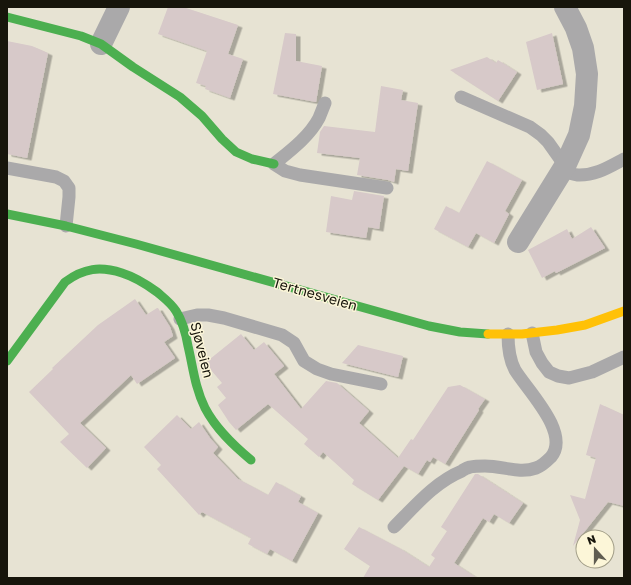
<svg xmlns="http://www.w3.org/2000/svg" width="631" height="585" font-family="'Golos Text',sans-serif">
	<defs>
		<filter id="shadow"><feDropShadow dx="4.5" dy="2.5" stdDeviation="0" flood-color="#0004"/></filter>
	</defs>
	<rect width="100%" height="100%" fill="#e7e3d3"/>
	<!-- building -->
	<path fill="#d7c9c9" filter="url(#shadow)" d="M 168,7 L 183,7 L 238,25 L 228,54 L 243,59 L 230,98 L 205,89 L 206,86 L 196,83 L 207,51 L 158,34 Z
		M 285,33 L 296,34 L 296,61 L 322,66 L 316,102 L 273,94 Z
		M 552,33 L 563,84 L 537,90 L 526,42 Z
		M 7,41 L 32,46 L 48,53 L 27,158 L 7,154 Z
		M 487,57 L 496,63 L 498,60 L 517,72 L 498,101 L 450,70 Z
		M 381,86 L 403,90 L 401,100 L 418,103 L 408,171 L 396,169 L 394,182 L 388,180 L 357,175 L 360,158 L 317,153 L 320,132 L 324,126 L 375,132 Z
		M 487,161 L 522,180 L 505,211 L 509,214 L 494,243 L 476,233 L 468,247 L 434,229 L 446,206 L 459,213 Z
		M 354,191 L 384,196 L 379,229 L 368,227 L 366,238 L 326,232 L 331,196 L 352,200 Z
		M 591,227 L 605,248 L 556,273 L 555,271 L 542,278 L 528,250 L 567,229 L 572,239 Z
		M 135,299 L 146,315 L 157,308 L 158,308 L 170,327 L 173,336 L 164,342 L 175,358 L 137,384 L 131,375 L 80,423 L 106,448 L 87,468 L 60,442 L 69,434 L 29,392 L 53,369 L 52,368 L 98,325 Z
		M 241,334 L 254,350 L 264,342 L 284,366 L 274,374 L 301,409 L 326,381 L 337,383 L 369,411 L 359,423 L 398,458 L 411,439 L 413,440 L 448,387 L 460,385 L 485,399 L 478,409 L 479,410 L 445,464 L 433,457 L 430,462 L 427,460 L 418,474 L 404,466 L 378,500 L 352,484 L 354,480 L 323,452 L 319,457 L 304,444 L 308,439 L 268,404 L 236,430 L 229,422 L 218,405 L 226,398 L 217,387 L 222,383 L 205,363 Z
		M 358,345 L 403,356 L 398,377 L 342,363 Z
		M 600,404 L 624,415 L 624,506 L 608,502 L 573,546 L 580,520 L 570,495 L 585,499 L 596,458 L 586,455 Z
		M 177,415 L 191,429 L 199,422 L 210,438 L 218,447 L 213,453 L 238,479 L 268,495 L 276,482 L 301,496 L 298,502 L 318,513 L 292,561 L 270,549 L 267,554 L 248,544 L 251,538 L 202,512 L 199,515 L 157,469 L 161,465 L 144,447 Z
		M 475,474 L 478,474 L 523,503 L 509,523 L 494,514 L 489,522 L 483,518 L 454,563 L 477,578 L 363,578 L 370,566 L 344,549 L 359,527 L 401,549 L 429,567 L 435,558 L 431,555 L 447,531 L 441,527 Z"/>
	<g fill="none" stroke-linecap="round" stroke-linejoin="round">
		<!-- lane -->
		<path stroke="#aaa9aa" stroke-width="13" d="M 461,97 L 530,127 L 541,135 L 548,142 L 565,166
			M 325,103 C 323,108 321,113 319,118 C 309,137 290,151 274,164 L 285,171 L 300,175 L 387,188
			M 7,168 L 56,177 L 64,181 L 69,188 L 69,197 L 66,226
			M 562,171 C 567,172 572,174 577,175 C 595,176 609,167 624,159
			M 180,319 L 197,315 L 208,315 L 224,318 L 282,335 L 294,343 L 304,361 L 317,369 L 331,374 L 381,384
			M 532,333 L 536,352 L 542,363 L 549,372 L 558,376 L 569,378 L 592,372 L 624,357
			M 394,527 C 415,506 435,482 462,471 C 464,469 467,468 470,467 C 475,466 481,466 485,466 C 503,466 519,474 536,468 C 542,466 547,461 551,457 C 571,433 527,390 515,370 C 509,359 508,346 508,334"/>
		<!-- street -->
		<path stroke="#aaa9aa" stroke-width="22" d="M 101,44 L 119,7
			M 518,242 L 565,166 L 579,135 L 585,106 L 587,74 L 583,48 L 576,28 L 565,7"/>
		<!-- fast -->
		<path stroke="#4caf50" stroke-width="9" d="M 7,17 L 81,36 L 101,44 L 133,67 L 180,97 L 202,116 L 222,139 L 236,152 L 252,159 L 274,164
			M 7,214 L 66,226 L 136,244 L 429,326 L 460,332 L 488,334
			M 7,361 L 65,282 C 84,268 100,266 122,273 C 135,277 146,284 157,292 C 164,298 171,303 176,311 C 183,322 186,334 188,346 C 193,367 195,388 205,408 C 216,429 233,445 251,460"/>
		<!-- slow -->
		<path stroke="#ffc107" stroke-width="9" d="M 488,334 L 522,334 L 557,330 L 585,325 L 624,311"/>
	</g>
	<g text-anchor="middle" stroke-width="3" stroke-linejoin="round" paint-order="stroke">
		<!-- street labels -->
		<g font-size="14" fill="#17150b" stroke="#fcf6d8">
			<text transform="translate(315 294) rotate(16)" y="5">Tertnesveien</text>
			<text transform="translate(202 350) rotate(76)" y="5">Sjøveien</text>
		</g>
	</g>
	<!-- border -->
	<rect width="631" height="585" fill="none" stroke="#17150b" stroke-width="16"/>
	<!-- north arrow -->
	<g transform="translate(595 549) rotate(339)"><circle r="19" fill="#fcf6d8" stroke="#a09c86"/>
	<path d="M0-3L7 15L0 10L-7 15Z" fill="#605d51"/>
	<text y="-6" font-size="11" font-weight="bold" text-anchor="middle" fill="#17150b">N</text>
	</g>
</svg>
